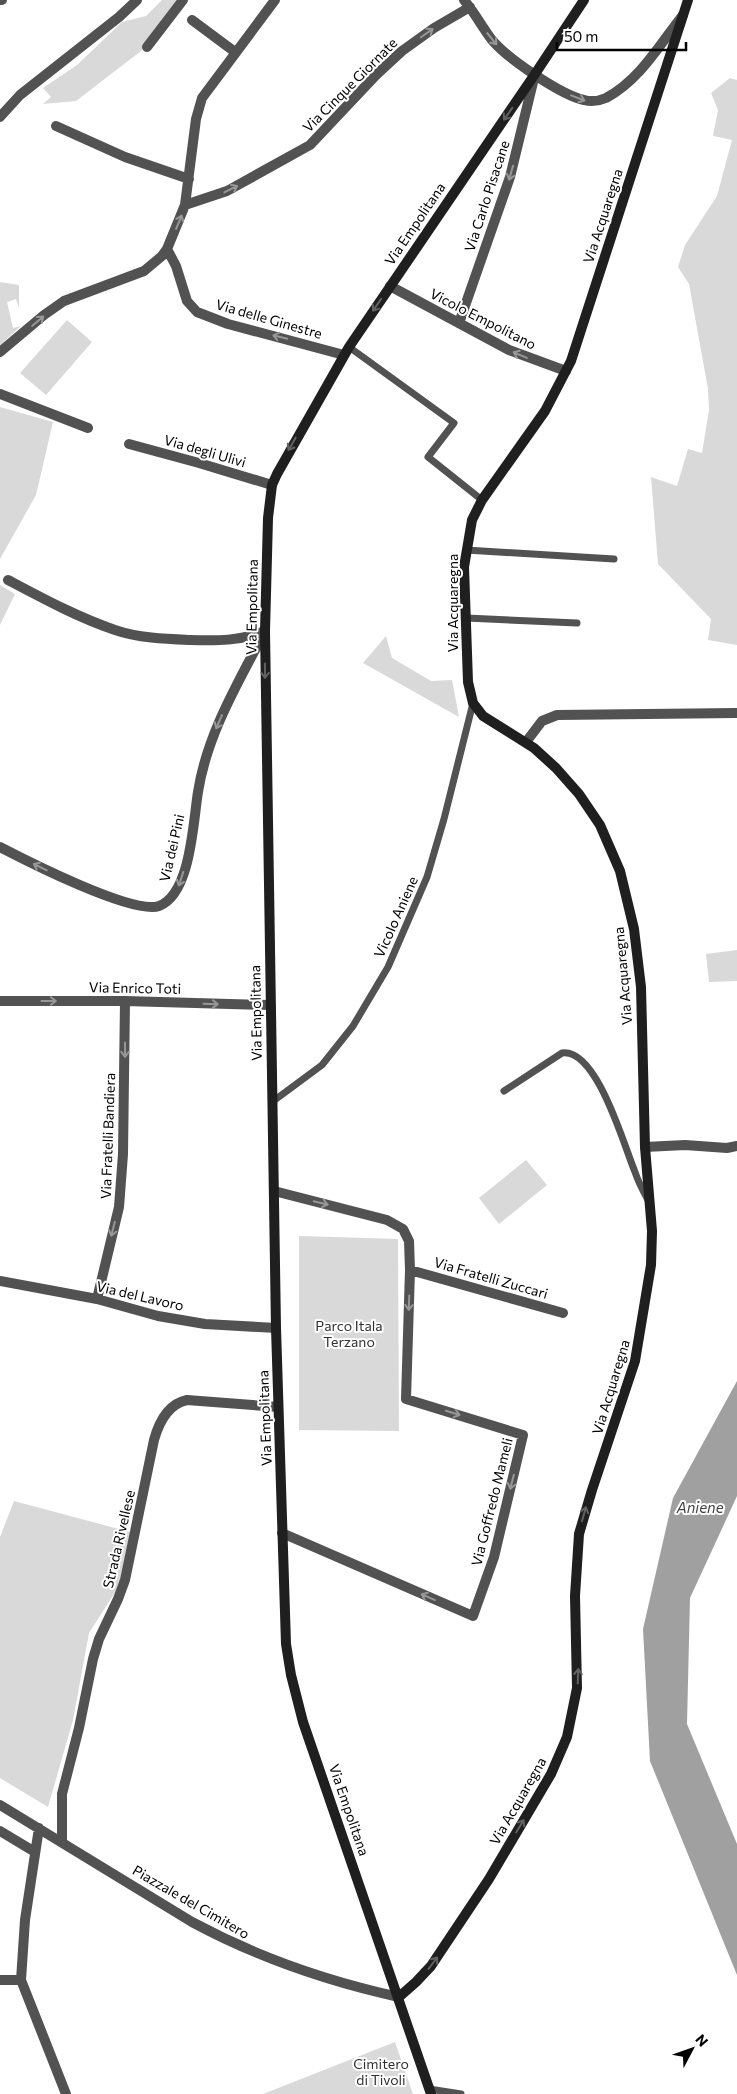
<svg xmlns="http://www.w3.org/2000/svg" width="737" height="2094" font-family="Commissioner,sans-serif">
	<rect width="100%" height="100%" fill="#fff"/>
	<!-- green -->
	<path fill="#d9d9d9" d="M 162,0 L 183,0 L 141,51 L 76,101 L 43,104 L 51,97 L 43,88 L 77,65 L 122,22 L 146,16 Z
		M 730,78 L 737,80 L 737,645 L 708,640 L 711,619 L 658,564 L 651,477 L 677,486 L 688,449 L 702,453 L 709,410 L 708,389 L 689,284 L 678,267 L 685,245 L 717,196 L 732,140 L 713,136 L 718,110 L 711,93 Z
		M 0,282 L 19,285 L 19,308 L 16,299 L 7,302 L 13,328 L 21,326 L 0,345 Z
		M 67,320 L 92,342 L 46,395 L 20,373 Z
		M 0,407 L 53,422 L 36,495 L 0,559 Z
		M 0,585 L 15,594 L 0,625 Z
		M 386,636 L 392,658 L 431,681 L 452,680 L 459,717 L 363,663 Z
		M 737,950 L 737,987 L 737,981 L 709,982 L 706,954 Z
		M 526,1160 L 547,1185 L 499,1224 L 479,1198 Z
		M 299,1236 L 398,1239 L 399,1431 L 299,1430 Z
		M 14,1501 L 130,1532 L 119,1586 L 89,1633 L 73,1720 L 48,1807 L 0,1778 L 0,1537 Z
		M 395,2042 L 413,2094 L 263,2094 Z"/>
	<!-- water -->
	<path fill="#a0a0a0" d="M 737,1381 L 737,1496 L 690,1598 L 687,1724 L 737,1844 L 737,1975 L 650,1761 L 643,1629 L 673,1498 Z"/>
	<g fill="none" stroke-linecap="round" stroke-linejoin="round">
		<!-- lane -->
		<path stroke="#525252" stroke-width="7" d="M 349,347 L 454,423 L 428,457 L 482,500
			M 466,550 L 614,559
			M 466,618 L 577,623
			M 504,1091 L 562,1053 C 597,1048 624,1146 635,1172 C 638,1181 643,1191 648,1200
			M 272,1102 L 322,1065 L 353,1026 L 388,967 L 427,877 L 444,819 L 473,703
			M 429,2089 L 461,2094"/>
		<!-- street -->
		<path stroke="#525252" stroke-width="10" d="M 1,0 L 2,0
			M 464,0 C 475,13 482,27 492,40 C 508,59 561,95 584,100 C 591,102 599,101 606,98 C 640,80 660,44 683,15
			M 192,20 L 235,52
			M 147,47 L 183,0
			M 0,117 L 20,95 L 119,17 L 137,0
			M 56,126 L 125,157 L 189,179
			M 185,205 L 227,191 L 310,145 L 376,75 L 402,51 L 434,28 L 470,7
			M 167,249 L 176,266 L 187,301 L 197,312 L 228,324 L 344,355
			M 390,286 L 509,350 L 566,371
			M 459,323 L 510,177 L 535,74
			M 0,352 L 44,315 L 64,301 L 144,271 L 162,256 L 167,249 L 185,205 L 196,119 L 202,98 L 275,0
			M 0,394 L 88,428
			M 129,444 L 199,463 L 272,485
			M 8,580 C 42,598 77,617 115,630 C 138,638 165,639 190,640 C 217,641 240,641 265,631
			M 526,742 L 542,721 L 557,715 L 736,713
			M 0,847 C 27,861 133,915 159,906 C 191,894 193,822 198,792 C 207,734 238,683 265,631
			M 0,1001 L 125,1001 L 269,1005
			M 645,1147 L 685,1145 L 727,1148 L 737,1146
			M 274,1191 L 387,1220 L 403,1229 L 409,1241 L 410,1270 L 406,1399 L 523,1435 L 494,1557 L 473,1616 L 282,1533
			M 410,1270 L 563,1313
			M 0,1281 L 97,1299 L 158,1316 L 205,1324 L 276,1328
			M 97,1299 L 119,1207 L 123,1154 L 125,1001
			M 0,1805 L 192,1922 C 257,1957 326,1981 399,1997
			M 39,1828 L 25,1920 L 21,1980 L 66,2094
			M 0,1831 L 35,1852
			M 62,1842 L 62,1794 L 79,1728 L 93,1659 L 99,1639 L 118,1599 L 125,1580 L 154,1440 C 159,1422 168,1404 187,1400 L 278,1407
			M 0,1980 L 21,1980"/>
		<!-- secondary -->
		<path stroke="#1f1f1f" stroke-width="10" d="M 399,1997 L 416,1982 L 431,1966 L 489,1879 L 551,1774 L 567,1737 L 577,1688 L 575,1596 L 579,1534 L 592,1490 L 635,1361 L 651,1265 L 652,1231 L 645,1147 L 641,987 L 634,929 L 620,871 L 600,825 L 579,794 L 556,768 L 534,748 L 483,716 L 473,703 L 468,682 L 464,567 L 472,520 L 482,500 L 545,411 L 571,361 L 688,0
			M 431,2094 L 303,1722 L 291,1675 L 286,1644 L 276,1328 L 265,631 L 268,518 L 272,485 L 277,474 L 349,347 L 535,74 L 584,0"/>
	</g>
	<!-- one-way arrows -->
	<defs><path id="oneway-shaft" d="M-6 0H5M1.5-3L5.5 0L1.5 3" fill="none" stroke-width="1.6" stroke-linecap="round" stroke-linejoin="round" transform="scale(1.25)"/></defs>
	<g stroke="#979797">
		<use href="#oneway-shaft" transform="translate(427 33) rotate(-35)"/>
		<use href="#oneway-shaft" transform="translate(492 39) rotate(51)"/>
		<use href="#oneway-shaft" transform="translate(578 98) rotate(21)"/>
		<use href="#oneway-shaft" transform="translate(511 173) rotate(106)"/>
		<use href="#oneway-shaft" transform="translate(231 189) rotate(-27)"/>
		<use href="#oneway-shaft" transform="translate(179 222) rotate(-67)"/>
		<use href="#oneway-shaft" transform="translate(38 321) rotate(-40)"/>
		<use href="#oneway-shaft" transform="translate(280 337) rotate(-166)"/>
		<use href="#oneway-shaft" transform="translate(520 355) rotate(-157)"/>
		<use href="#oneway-shaft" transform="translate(219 722) rotate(114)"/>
		<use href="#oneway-shaft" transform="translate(40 867) rotate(-154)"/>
		<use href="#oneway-shaft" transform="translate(181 879) rotate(108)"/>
		<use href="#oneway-shaft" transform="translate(49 1001)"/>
		<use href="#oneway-shaft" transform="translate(211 1004) rotate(2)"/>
		<use href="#oneway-shaft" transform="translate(125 1050) rotate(90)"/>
		<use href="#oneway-shaft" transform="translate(321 1203) rotate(14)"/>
		<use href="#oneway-shaft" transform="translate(113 1229) rotate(104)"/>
		<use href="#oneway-shaft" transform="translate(409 1303) rotate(92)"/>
		<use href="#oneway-shaft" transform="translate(453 1413) rotate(17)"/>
		<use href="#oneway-shaft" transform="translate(512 1482) rotate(104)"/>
		<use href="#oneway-shaft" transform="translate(428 1597) rotate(-156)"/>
	</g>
	<g stroke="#626262">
		<use href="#oneway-shaft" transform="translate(508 114) rotate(125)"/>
		<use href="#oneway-shaft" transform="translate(377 305) rotate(124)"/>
		<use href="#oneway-shaft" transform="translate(292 444) rotate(120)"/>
		<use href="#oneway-shaft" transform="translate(265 671) rotate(89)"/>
		<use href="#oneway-shaft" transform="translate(584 1514) rotate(-74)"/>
		<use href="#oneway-shaft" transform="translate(578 1676) rotate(-88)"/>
		<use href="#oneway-shaft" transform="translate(520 1826) rotate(-59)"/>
		<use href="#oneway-shaft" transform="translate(433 1963) rotate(-53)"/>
	</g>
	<g text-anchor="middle" stroke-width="4" stroke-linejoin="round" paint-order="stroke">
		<!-- street labels -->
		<g font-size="14" fill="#000" stroke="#fff">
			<text transform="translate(350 85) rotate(-45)" y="5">Via Cinque Giornate</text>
			<text transform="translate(487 196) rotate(-72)" y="5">Via Carlo Pisacane</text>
			<text transform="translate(603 216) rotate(-72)" y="5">Via Acquaregna</text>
			<text transform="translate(415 224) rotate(-56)" y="5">Via Empolitana</text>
			<text transform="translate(269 319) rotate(16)" y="5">Via delle Ginestre</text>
			<text transform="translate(483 319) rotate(27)" y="5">Vicolo Empolitano</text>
			<text transform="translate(205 451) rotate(16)" y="5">Via degli Ulivi</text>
			<text transform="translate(453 603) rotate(-90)" y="5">Via Acquaregna</text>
			<text transform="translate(252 607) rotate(-89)" y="5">Via Empolitana</text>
			<text transform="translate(172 848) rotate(-77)" y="5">Via dei Pini</text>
			<text transform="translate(396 917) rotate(-66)" y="5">Vicolo Aniene</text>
			<text transform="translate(623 976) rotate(-95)" y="5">Via Acquaregna</text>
			<text transform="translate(135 988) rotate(1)" y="5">Via Enrico Toti</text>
			<text transform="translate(256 1013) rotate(-91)" y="5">Via Empolitana</text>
			<text transform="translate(108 1136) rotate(-88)" y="5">Via Fratelli Bandiera</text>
			<text transform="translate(491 1278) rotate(16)" y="5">Via Fratelli Zuccari</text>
			<text transform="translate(140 1296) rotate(13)" y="5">Via del Lavoro</text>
			<text transform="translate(611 1387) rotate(-73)" y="5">Via Acquaregna</text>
			<text transform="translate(265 1418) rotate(-92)" y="5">Via Empolitana</text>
			<text transform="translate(492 1502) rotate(-76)" y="5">Via Goffredo Mameli</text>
			<text transform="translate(119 1539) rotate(-77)" y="5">Strada Rivellese</text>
			<text transform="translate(518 1801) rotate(-60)" y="5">Via Acquaregna</text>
			<text transform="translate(349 1810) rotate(71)" y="5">Via Empolitana</text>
			<text transform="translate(191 1902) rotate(30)" y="5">Piazzale del Cimitero</text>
		</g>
		<!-- park labels -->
		<g font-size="14" fill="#303030" stroke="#fff">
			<text x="349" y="1331">Parco Itala<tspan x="349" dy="16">Terzano</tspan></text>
			<text x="381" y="2069">Cimitero<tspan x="381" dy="16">di Tivoli</tspan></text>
		</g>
		<!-- water labels -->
		<g font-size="15" font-style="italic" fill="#414141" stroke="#fff">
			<text x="700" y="1513">Aniene</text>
		</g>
	</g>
	<!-- north arrow -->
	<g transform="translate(692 2049) rotate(49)" stroke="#ffffff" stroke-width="4" paint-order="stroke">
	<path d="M0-4L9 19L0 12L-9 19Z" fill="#000000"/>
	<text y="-8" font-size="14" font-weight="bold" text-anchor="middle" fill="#000000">N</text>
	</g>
	<!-- scale -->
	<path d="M557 42v8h129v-8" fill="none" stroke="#000000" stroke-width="2.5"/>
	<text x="564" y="42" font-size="15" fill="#000000" stroke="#ffffff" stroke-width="4" paint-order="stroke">50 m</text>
</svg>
